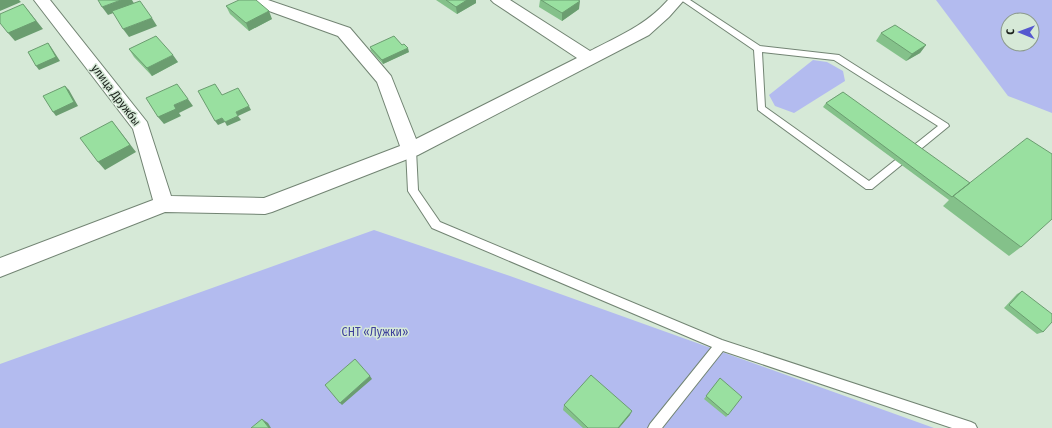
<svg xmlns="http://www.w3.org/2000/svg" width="1052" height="428" font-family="'Fira Sans Condensed',sans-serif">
	<rect width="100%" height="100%" fill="#d6e9d7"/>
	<!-- green -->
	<path fill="#b3bbef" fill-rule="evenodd" d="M 936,0 L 1052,0 L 1052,113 L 1008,96 ZM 1008,20 L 1032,20 L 1032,44 L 1008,44 Z
		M 813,60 L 827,62 L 843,71 L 845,81 L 794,113 L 775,106 L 769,95 Z
		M 374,230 L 510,276 L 934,428 L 0,428 L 0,364 Z"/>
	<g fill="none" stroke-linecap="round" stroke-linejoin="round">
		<!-- service casing -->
		<g stroke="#728473" stroke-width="2">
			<path id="service" d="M 681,0 L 690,0 L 760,46 L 839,55 L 948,124 L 949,126 L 872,189 L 866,189 L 758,110 L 754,50 ZM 762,52 L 834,60 L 938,126 L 869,181 L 765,107 Z
				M 411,146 L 416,150 L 418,190 L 440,222 L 722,340 L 971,422 L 975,424 L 977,428 L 952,428 L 723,351 L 662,428 L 648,428 L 650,424 L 712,347 L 432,228 L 408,191 L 406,150 Z"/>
		</g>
		<!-- minor casing -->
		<g stroke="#728473" stroke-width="2">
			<path id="minor" d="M 34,0 L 50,0 L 147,122 L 171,196 L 264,198 L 400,146 L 377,82 L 338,36 L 258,7 L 251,0 L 268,0 L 350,28 L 391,76 L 416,139 L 577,58 L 494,3 L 491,0 L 510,0 L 590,51 C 619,36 646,25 668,0 L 684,0 L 669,17 L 649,35 L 418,155 L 272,212 L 265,214 L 165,212 L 0,277 L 0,258 L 153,200 L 133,129 Z"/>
		</g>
		<!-- service -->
		<use href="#service" fill="#fff" fill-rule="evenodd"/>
		<!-- minor -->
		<use href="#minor" fill="#fff" fill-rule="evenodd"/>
	</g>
	<!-- wall -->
	<path fill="#84c18a" d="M 436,0 L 476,0 L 476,3 L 457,14 Z
		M 540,0 L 578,0 L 579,9 L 562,21 L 539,7 Z
		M 226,6 L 272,19 L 249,31 L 230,14 Z
		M 881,33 L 926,45 L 920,53 L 906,61 L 876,41 Z
		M 370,47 L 409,52 L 383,64 L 371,51 Z
		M 129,49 L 178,62 L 152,76 L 134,57 Z
		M 843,92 L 1021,247 L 1009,256 L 943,206 L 949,200 L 823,107 L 826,103 Z
		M 1022,291 L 1043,332 L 1037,334 L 1004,308 L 1017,294 Z
		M 720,378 L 728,415 L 726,417 L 704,399 Z
		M 564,405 L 630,415 L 619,428 L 583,428 L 563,410 Z"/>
	<!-- shaded-wall -->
	<path fill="#6b9d70" d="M 0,0 L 19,0 L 21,2 L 0,11 Z
		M 121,0 L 132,0 L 135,5 L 108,15 L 102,7 Z
		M 467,0 L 476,0 L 476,3 L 457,14 L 456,7 Z
		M 580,1 L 579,9 L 562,21 L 562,13 Z
		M 23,4 L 43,29 L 15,41 L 8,33 Z
		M 269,11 L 272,19 L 249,31 L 246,23 Z
		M 152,18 L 157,26 L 129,37 L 123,29 Z
		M 48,43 L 51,47 L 60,61 L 39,70 L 36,66 Z
		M 926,45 L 920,53 L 906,61 L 912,54 Z
		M 408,48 L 409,52 L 383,64 L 382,60 Z
		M 173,55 L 178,62 L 152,76 L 147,68 Z
		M 65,86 L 69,90 L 78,106 L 56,116 L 53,112 Z
		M 188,99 L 193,106 L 179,113 L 181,116 L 164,124 L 158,117 L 174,105 Z
		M 249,106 L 251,110 L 238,116 L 236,112 Z
		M 238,116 L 241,120 L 227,126 L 225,122 Z
		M 222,118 L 225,122 L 218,125 L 215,121 Z
		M 112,121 L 136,152 L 105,170 L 98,162 Z
		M 370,376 L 372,379 L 342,405 L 340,403 Z
		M 632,411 L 630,415 L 619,428 L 618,428 Z
		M 262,419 L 268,423 L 271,428 L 269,428 Z"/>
	<!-- building -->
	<path fill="#99e0a0" stroke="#6b9d70" d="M 98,0 L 121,0 L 102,7 Z
		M 239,0 L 256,0 L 269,11 L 246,23 L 226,6 Z
		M 446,0 L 467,0 L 456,7 Z
		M 541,0 L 578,0 L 580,1 L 562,13 Z
		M 140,1 L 152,18 L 123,29 L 112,11 Z
		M 23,4 L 36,21 L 8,33 L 0,23 L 0,14 Z
		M 895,25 L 926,45 L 912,54 L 881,33 Z
		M 156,36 L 173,55 L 147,68 L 129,49 Z
		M 394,36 L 402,45 L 404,44 L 408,48 L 382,60 L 370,47 Z
		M 48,43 L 56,57 L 36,66 L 28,52 Z
		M 177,84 L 188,99 L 174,105 L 176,109 L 158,117 L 146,98 Z
		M 215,84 L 222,95 L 238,88 L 249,106 L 236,112 L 238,116 L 225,122 L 222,118 L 215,121 L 198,91 Z
		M 65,86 L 74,102 L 53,112 L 43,96 Z
		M 843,92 L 970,183 L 952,197 L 826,103 Z
		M 112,121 L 130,145 L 98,162 L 80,138 Z
		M 1027,138 L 1052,154 L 1052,219 L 1021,247 L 953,196 Z
		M 1022,291 L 1052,314 L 1052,322 L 1043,332 L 1009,305 Z
		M 355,359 L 370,376 L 340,403 L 325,385 Z
		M 591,375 L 632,411 L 618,428 L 588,428 L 564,405 Z
		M 720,378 L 742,397 L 728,415 L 706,396 Z
		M 262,419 L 269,428 L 251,428 Z"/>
	<g text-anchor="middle" stroke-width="3" stroke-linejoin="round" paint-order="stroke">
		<!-- street labels -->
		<g font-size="12" fill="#1c231d" stroke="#d6e9d7">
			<text transform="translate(116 95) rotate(53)" y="4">улица Дружбы</text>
		</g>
		<!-- park labels -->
		<g font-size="12" fill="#3f419c" stroke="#d6e9d7">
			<text x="375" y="336">СНТ «Лужки»</text>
		</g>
	</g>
	<!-- north arrow -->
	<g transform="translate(1020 32) rotate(271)"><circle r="19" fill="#d6e9d7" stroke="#8c9a8d"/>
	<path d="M0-3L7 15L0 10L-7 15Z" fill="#5558cf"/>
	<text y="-6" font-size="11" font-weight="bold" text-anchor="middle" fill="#1c231d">С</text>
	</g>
</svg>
